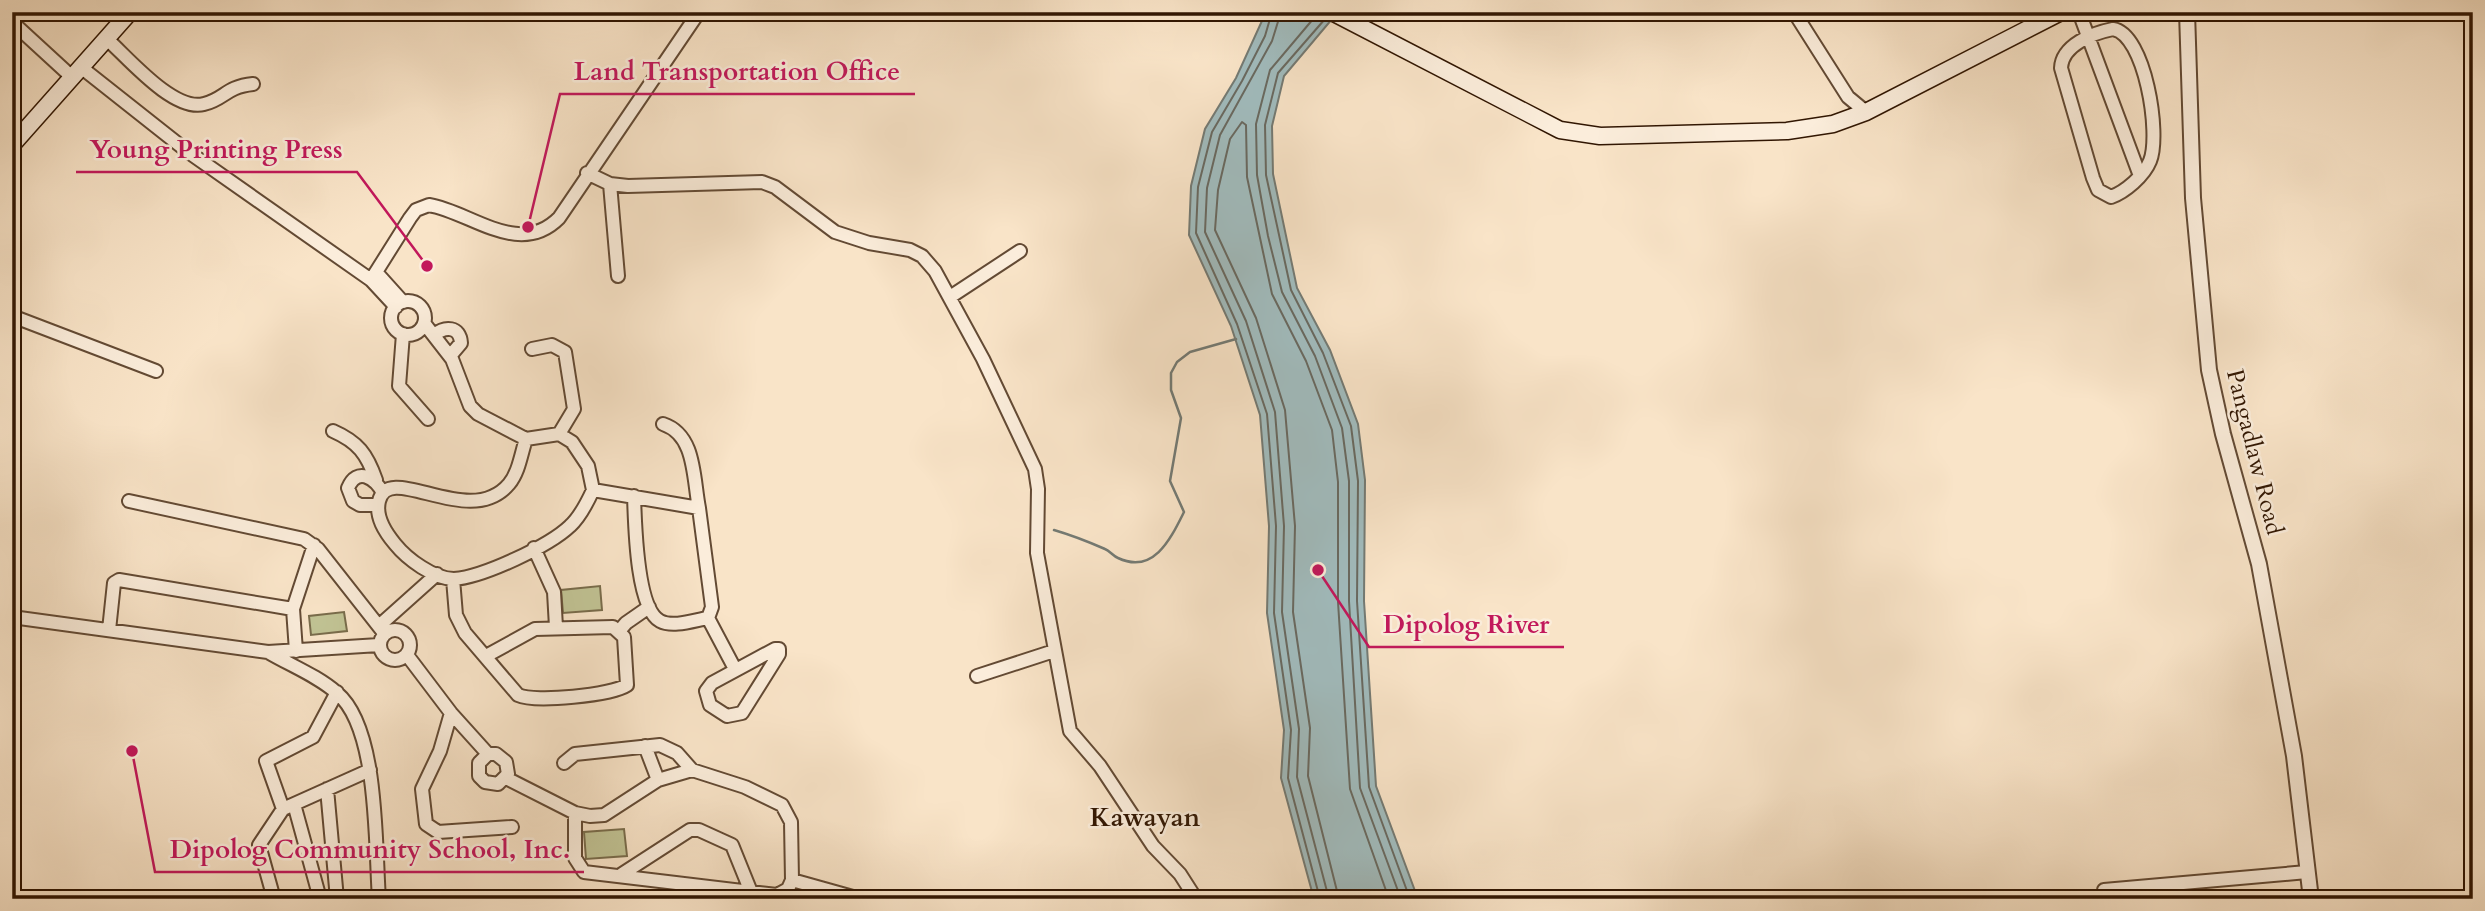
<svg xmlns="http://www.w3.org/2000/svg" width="2485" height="911" font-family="Cardo,serif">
	<rect width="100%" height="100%" fill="#f9e4c8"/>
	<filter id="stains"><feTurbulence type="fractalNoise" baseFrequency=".00286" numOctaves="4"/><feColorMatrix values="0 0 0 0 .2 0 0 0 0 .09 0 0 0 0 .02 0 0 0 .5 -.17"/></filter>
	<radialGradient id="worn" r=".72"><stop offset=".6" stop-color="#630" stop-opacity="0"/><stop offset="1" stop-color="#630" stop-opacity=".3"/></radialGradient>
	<!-- green -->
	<path fill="#c1c394" stroke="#796c4b" stroke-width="2" d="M 600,586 L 602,610 L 563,613 L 561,590 Z
		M 344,612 L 347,631 L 311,635 L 309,616 Z
		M 624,829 L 627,856 L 586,859 L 584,832 Z"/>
	<!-- water -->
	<path fill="#a1bcbe" stroke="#747a73" stroke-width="2" d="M 1266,12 L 1338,12 L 1284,76 L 1272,126 L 1273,174 L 1297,288 L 1330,350 L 1358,424 L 1365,480 L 1364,601 L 1376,786 L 1418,899 L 1314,899 L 1281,778 L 1284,730 L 1267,613 L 1269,526 L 1260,415 L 1231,326 L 1189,235 L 1191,186 L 1205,129 L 1236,78 Z"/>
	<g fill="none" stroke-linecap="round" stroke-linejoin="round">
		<!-- shore -->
		<path stroke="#696960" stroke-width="2" d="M 1272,12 L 1265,36 L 1242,81 L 1212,132 L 1198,187 L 1196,233 L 1237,324 L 1267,414 L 1276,526 L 1274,613 L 1291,730 L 1288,778 L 1320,899
			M 1281,12 L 1272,41 L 1220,135 L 1207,188 L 1205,232 L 1246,321 L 1275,412 L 1284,526 L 1282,612 L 1299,729 L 1297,777 L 1329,899
			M 1319,12 L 1270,70 L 1256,124 L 1257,175 L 1268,236 L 1282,292 L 1315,356 L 1342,428 L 1349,481 L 1349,601 L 1360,788 L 1401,899
			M 1325,19 L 1278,73 L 1265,125 L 1266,175 L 1291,290 L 1323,353 L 1351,426 L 1358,481 L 1357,601 L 1369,787 L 1410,899
			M 1339,899 L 1308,776 L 1310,728 L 1293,612 L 1295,526 L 1285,410 L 1256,318 L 1215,230 L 1218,190 L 1230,139 L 1242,122 L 1246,125 L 1247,177 L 1272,294 L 1306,361 L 1332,430 L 1338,482 L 1338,602 L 1350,789 L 1389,899"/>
		<!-- stream -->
		<path stroke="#747a73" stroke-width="2.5" d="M 1054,530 C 1071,535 1089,542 1105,549 C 1110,551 1113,556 1118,558 C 1154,575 1171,538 1184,512 L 1170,481 L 1181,418 L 1171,390 L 1171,373 L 1177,362 L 1190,352 L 1236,339"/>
		<!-- minor casing -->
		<g stroke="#634a34" stroke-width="16">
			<path id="minor" d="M 1794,12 L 1848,97 L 1866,112
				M 2079,12 L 2140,176
				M 12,22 L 73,78
				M 2113,29 C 2145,34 2161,134 2150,161 C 2144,176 2125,192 2111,197 L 2098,190 L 2093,178 L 2061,68 C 2062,45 2093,33 2113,29 Z
				M 108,40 C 129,59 174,112 204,104 C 225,99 225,87 253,84
				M 82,68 L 187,151 L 371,280 L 396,307
				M 587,173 L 610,184 L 628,186 L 762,182 L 775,187 L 835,232 L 869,243 L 910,250 L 922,256 L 935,271 L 983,359 L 1035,469 L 1038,489 L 1037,553 L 1070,731 L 1100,766 L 1153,846 L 1180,874 L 1196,899
				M 610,184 L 618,276
				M 376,272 L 403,302
				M 371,280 L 410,218 L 416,210 L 429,205 C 471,212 519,258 559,218 L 699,12
				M 950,297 L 1020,251
				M391 318a17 17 0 1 1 34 0a17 17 0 1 1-34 0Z
				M 12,316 L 156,371
				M 424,323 L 452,359 L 470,406 L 478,414 L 526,439 L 559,434 L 572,442 L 588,466 L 593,490 L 699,508 L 712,607 L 708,618 C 695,620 673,628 660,621 C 636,608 635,522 634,496
				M 403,334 L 399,386 L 428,419
				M 434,335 C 445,326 460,326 461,343 L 450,356
				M 532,349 L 552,345 L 565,352 L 574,409 L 559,434
				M 663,424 C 696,435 693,478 699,508
				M 333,431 C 358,442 367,454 376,480
				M 526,439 C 521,454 519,472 509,484 C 469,531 389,460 379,501 C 375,517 385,532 395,544 C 407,559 434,579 454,579 C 483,577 549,546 570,526 C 580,517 587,503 593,490
				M 129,501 L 304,539 L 318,549 L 384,633
				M 378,505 L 360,505 L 353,501 L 348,488 C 357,466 375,478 383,493
				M 534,548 L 554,592 L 556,627
				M 453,579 L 456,615 L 465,633 L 518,695 C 535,703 612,695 627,685 L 624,637 L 613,627 L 535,629 L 486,656
				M 12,617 L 268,652 L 379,645
				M 708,618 L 735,669
				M 380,625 L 437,574
				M380 645a15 15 0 1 1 30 0a15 15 0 1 1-30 0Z
				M 109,630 L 114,583 L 119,580 L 293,609
				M 620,630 L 626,623 L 649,607
				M 775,649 L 779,649 L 779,654 L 742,713 L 727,716 L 710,705 L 706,691 L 712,683 Z
				M 296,651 L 293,609 L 314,545
				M 268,652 C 290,665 318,676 337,693 C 379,728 375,846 379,899
				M 407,655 L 451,713 L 488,754 L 496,754 L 506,762 L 508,774 L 498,784 L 485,782 L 479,776 L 479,763 L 488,754
				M 977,676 L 1054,651
				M 451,713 L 440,751 L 422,789 L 426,824 L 438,832 L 512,827
				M 645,746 L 658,780
				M 564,763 L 575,754 L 660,745 L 677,753 L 692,770 L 745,787 L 782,805 L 791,822 L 792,880 L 788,889 L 777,895 L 584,872 L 575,858 L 575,813
				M 506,778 L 575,813 L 590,816 L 604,815 L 658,780 L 692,770
				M 327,789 L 337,899
				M 294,804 L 319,895 L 323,899
				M 283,809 L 266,761 L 313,737 L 337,692
				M 622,874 L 690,830 L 699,830 L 732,845 L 751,892
				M 792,880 L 860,899
				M 2104,890 L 2307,872
				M 274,899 L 259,845 L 283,809 L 370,770"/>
		</g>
		<!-- tertiary casing -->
		<g stroke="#634a34" stroke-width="18">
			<path id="tertiary" d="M 2187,12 L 2193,198 L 2209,370 L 2223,434 L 2259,564 L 2294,756 L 2311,899"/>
		</g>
		<!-- secondary casing -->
		<g stroke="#311602" stroke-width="19">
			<path id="secondary" d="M 1332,12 L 1560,130 L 1600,136 L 1787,131 L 1833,124 L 1866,112 L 2061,12
				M 12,145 L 130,12"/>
		</g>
		<!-- minor -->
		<use href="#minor" stroke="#fbeddb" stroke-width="12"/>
		<!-- tertiary -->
		<use href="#tertiary" stroke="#fbeddb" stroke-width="14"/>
		<!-- secondary -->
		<use href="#secondary" stroke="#fbeddb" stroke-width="16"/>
	</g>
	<g text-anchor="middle" stroke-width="5" stroke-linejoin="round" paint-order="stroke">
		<!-- street labels -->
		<g font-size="24" fill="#311602" stroke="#fbeddb">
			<text transform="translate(2255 452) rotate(76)" y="8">Pangadlaw Road</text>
		</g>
		<!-- neighbourhood labels -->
		<g font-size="26" font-weight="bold" fill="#311602" stroke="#fbeddb">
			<text x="1145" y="826">Kawayan</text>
		</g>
	</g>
	<!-- callouts -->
	<path fill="none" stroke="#c2185b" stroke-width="2.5" d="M528 227L560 94H915M427 266L357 172H76M1318 570L1369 647H1564M132 751L155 872H584"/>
	<g fill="#c2185b" stroke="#fbeddb" stroke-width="2.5">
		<circle cx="528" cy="227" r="7"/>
		<circle cx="427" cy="266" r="7"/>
		<circle cx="1318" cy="570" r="7"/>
		<circle cx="132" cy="751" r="7"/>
	</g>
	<g font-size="26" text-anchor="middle" font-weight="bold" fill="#c2185b" stroke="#fbeddb" stroke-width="5" stroke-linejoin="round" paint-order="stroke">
		<text x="737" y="80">Land Transportation Office</text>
		<text x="216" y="158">Young Printing Press</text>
		<text x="1466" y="633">Dipolog River</text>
		<text x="370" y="858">Dipolog Community School, Inc.</text>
	</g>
	<!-- margin -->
	<rect width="2485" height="911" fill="none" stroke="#f9e4c8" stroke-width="42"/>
	<rect x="14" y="14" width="2457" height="883" fill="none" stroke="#311602" stroke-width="3.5"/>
	<rect x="21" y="21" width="2443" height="869" fill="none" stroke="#311602" stroke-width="2"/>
	<rect width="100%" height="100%" filter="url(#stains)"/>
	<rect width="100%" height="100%" fill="url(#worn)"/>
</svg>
